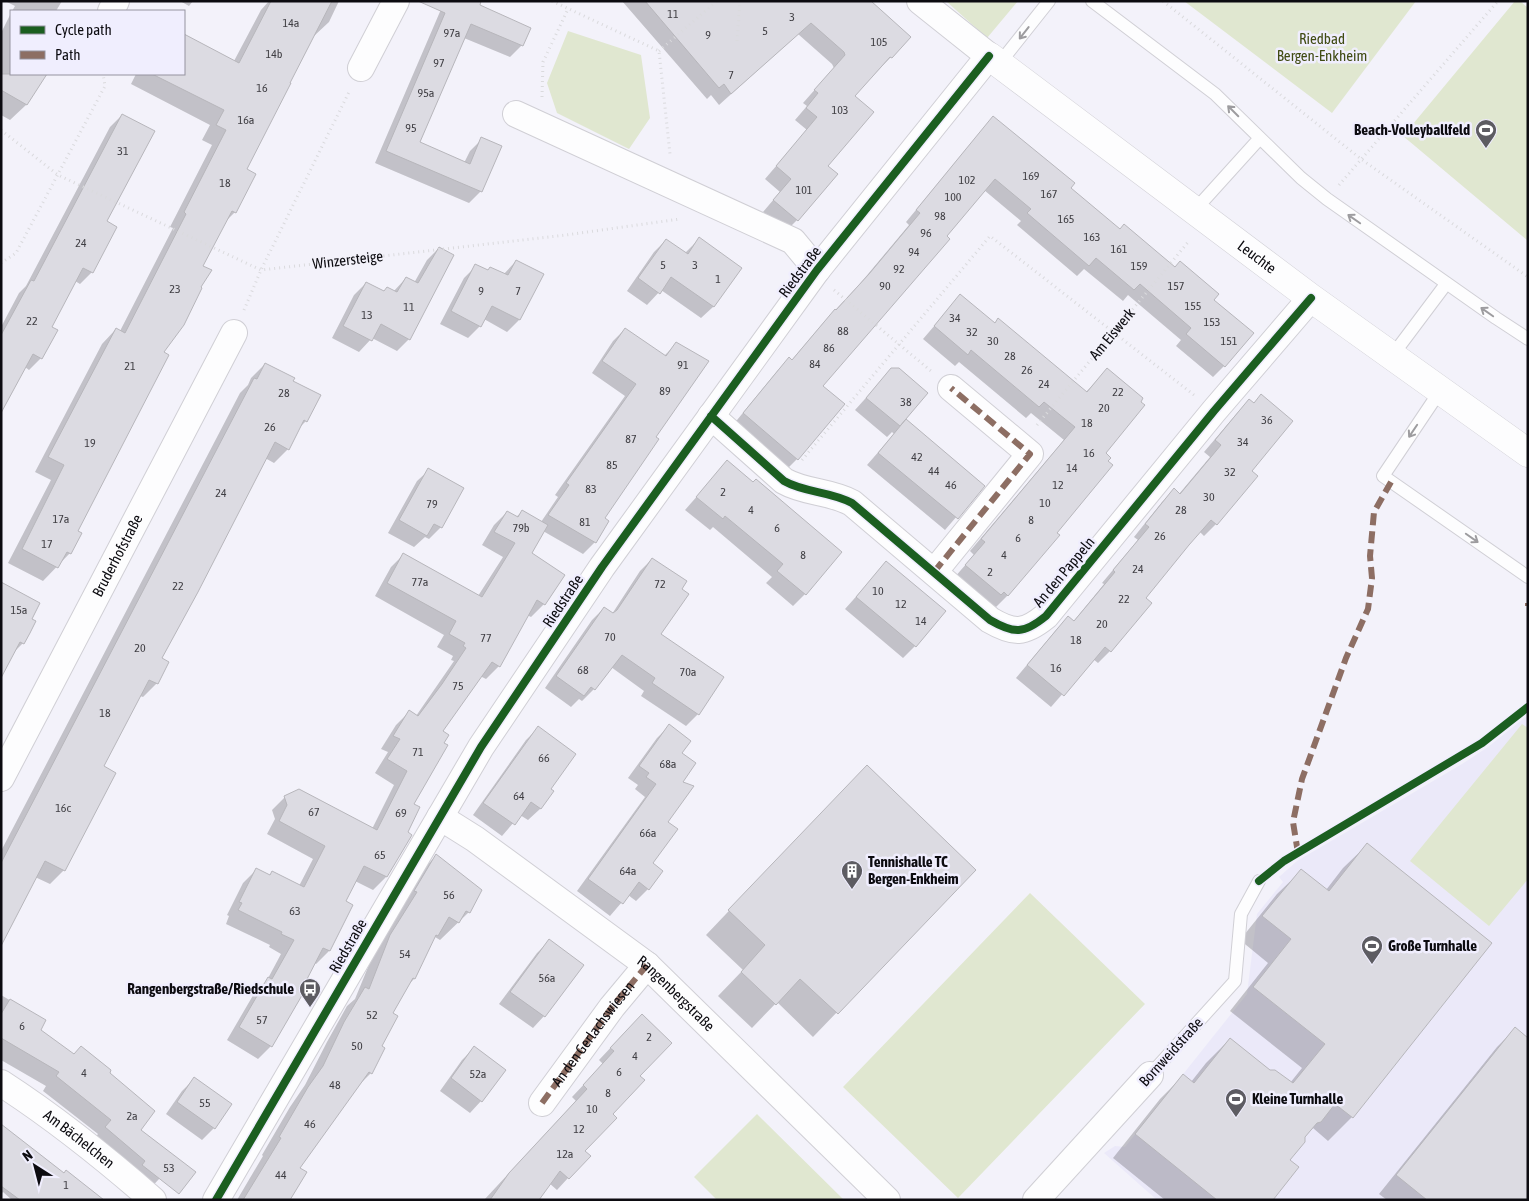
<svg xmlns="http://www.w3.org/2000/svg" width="1529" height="1201" font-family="'Asap Condensed',sans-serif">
	<rect width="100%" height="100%" fill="#f3f2fa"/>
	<!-- built -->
	<path fill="#ebe9f9" d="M 1528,715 L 1528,1200 L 1157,1200 L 1104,1153 L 1115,1146 L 1125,1147 L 1247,994 L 1257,914 L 1283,882 L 1279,877 L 1297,861 L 1462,764 L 1488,747 Z"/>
	<!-- green -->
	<path fill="#e0e7d0" d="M 946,1 L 1018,1 L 987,38 Z
		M 1184,1 L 1416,1 L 1332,113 Z
		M 1515,1 L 1520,1 L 1528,8 L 1527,240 L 1403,136 Z
		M 568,31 L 641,55 L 650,118 L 629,149 L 557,113 L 547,83 Z
		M 1522,724 L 1528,728 L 1528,879 L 1489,926 L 1410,861 Z
		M 1030,893 L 1145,1004 L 958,1198 L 843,1087 Z
		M 757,1114 L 844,1200 L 717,1200 L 694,1177 Z"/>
	<!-- shadow -->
	<path fill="#0003" d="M 5,1 L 62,1 L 56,11 L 12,11 L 15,6 Z
		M 180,1 L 193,1 L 189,6 Z
		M 269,1 L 339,1 L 329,22 L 314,36 L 313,35 L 246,170 L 235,212 L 225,222 L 202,266 L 76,531 L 81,533 L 70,553 L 43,581 L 8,563 L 51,480 L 35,472 L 102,344 L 116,329 L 120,331 L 173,228 L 170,227 L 212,145 L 202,140 L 210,125 L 131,84 L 136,74 L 184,74 L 184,36 L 234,61 L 261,10 Z
		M 622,1 L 760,1 L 891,57 L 853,96 L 826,166 L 797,220 L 785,232 L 763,212 L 780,192 L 765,179 L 807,130 L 795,120 L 807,106 L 803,103 L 834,68 L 832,64 L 798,34 L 719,105 L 711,95 L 707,99 Z
		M 442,7 L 522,45 L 510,57 L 464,38 L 418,143 L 464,163 L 470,151 L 482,139 L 481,191 L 469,203 L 375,163 Z
		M 11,13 L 11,74 L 45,74 L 26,105 L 10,120 L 1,115 L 1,33 Z
		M 122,115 L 106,222 L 92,272 L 80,284 L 75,281 L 50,327 L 41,358 L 29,370 L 25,367 L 1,412 L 1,327 L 19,293 L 26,286 L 110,127 Z
		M 983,129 L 1069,188 L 1119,230 L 1213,300 L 1224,366 L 1213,377 L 1176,346 L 1181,340 L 1128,295 L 1123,301 L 1084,269 L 1077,276 L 1017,225 L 1021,221 L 984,190 L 822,386 L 797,459 L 786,470 L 733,425 L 778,370 L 789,359 L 791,361 L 824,322 L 858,286 L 909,225 L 906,222 Z
		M 699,239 L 740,268 L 713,307 L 701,318 L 661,290 L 647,305 L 627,291 L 654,252 L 666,240 L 685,253 Z
		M 439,248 L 409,339 L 397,351 L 372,338 L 359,352 L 332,338 L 354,295 L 366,283 L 383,292 L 393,292 L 406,278 L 414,283 L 427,260 Z
		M 516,261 L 542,274 L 519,320 L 507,332 L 484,319 L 480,326 L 468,338 L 440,324 L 464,278 L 476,266 L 487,271 L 503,275 Z
		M 960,296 L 994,324 L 1085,393 L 1107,370 L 1104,453 L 1055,533 L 1008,595 L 996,607 L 991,604 L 988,606 L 954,578 L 974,555 L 970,551 L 1064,440 L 1031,413 L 1026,418 L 959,362 L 955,366 L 923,339 Z
		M 625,329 L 664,356 L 676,344 L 654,437 L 603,519 L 595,542 L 583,554 L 543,531 L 530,553 L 564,575 L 544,604 L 531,617 L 527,615 L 499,666 L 486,679 L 480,676 L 441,731 L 412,804 L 386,877 L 373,890 L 355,881 L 344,902 L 351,905 L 329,951 L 316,964 L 314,963 L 271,1046 L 258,1059 L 227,1040 L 255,992 L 266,982 L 281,954 L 269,947 L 270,945 L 226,924 L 229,916 L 227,915 L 243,883 L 256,870 L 269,876 L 272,873 L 299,886 L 313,859 L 267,834 L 275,819 L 272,810 L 285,797 L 372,829 L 394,785 L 375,773 L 388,752 L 381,749 L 396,725 L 409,712 L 416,716 L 454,661 L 451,660 L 453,656 L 437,647 L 444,635 L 375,596 L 391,567 L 404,554 L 478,596 L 503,557 L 482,545 L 494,525 L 507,512 L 516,517 L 523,511 L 541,522 L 558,497 L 555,495 L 625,396 L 592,373 L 613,341 Z
		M 265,364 L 292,382 L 306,421 L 297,430 L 288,449 L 274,463 L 265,458 L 160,659 L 157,683 L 143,697 L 140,696 L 102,767 L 114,773 L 64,870 L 50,884 L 35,877 L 1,943 L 1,851 L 240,393 L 248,385 L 251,378 Z
		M 891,370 L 900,424 L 983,486 L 945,530 L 867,465 L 894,434 L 892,432 L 887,437 L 855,410 Z
		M 1261,396 L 1250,471 L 1216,524 L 1204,536 L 1199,531 L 1144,598 L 1110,651 L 1098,663 L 1093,659 L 1051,707 L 1016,678 L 1056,630 L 1068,618 L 1073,622 L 1104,584 L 1102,583 L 1138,540 L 1134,537 L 1162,502 L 1174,490 L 1179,494 L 1210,457 L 1204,452 L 1238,412 L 1249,400 L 1253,404 Z
		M 727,462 L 805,594 L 793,606 L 766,583 L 772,577 L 713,527 L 710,530 L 685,510 Z
		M 429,470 L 463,488 L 441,527 L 429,539 L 425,537 L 414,547 L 388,533 L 417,481 Z
		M 652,559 L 659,635 L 698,714 L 686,726 L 641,696 L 644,691 L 611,667 L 594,689 L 582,701 L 579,699 L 571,707 L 545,688 L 592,620 L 604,608 L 612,614 L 640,571 Z
		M 886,563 L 915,646 L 903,658 L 845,609 Z
		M 30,620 L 23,643 L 12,654 Z
		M 669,726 L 681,753 L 681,782 L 651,864 L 648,889 L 636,901 L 628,895 L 610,916 L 577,891 L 645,797 L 635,789 L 638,785 L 628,778 L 657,738 Z
		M 538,728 L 550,789 L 553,791 L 540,809 L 528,820 L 520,815 L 502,836 L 473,815 L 526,740 Z
		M 844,790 L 974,870 L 813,1037 L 777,1002 L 752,1028 L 718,996 L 743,970 L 706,935 Z
		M 1367,845 L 1490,943 L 1352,1117 L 1328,1141 L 1313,1128 L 1303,1138 L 1289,1160 L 1271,1200 L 1165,1200 L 1113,1158 L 1160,1099 L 1183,1076 L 1191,1082 L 1206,1063 L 1230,1039 L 1270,1071 L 1290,1083 L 1302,1068 L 1230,1011 L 1268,963 L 1240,940 L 1277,894 L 1301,871 L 1326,890 L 1343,868 Z
		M 436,856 L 469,912 L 440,940 L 435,937 L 432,940 L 414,979 L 407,986 L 391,1014 L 371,1073 L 355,1089 L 298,1169 L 289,1200 L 237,1200 L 263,1156 L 262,1155 L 290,1107 L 305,1085 L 327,1042 L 347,1006 L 355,999 L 373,955 L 418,874 Z
		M 549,941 L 544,1016 L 533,1028 L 499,1004 L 537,953 Z
		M 1,995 L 45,1021 L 39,1030 L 73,1055 L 108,1073 L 139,1130 L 174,1156 L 159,1179 L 146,1193 L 92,1141 L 98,1134 L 43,1091 L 46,1086 L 1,1060 Z
		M 630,1027 L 611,1114 L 584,1151 L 568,1178 L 557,1190 L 549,1183 L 537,1200 L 484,1200 L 576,1101 L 572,1097 L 603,1064 L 599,1060 Z
		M 1515,1029 L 1528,1200 L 1387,1200 L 1379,1194 L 1497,1047 Z
		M 474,1048 L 481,1101 L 470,1113 L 440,1091 L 462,1060 Z
		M 194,1079 L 214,1128 L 202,1140 L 166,1114 L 182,1091 Z
		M 1,1128 L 64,1174 L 102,1200 L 12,1200 L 3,1192 L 1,1194 Z"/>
	<!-- building -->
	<path fill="#dcdbe2" stroke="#b7b6bb" d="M 271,1 L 332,1 L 290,83 L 291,83 L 247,169 L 256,174 L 236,213 L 232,211 L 203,266 L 212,270 L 201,287 L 202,288 L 184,325 L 164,352 L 169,355 L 78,531 L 82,533 L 71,554 L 67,552 L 58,568 L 22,549 L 64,465 L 48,457 L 116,328 L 125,333 L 186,214 L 184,212 L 226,130 L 216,125 L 224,110 L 152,74 L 184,74 L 184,34 L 239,63 Z
		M 418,1 L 481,1 L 480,5 L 531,28 L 523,46 L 471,24 L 420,142 L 470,164 L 481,137 L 502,146 L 482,192 L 386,151 L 445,13 Z
		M 645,1 L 871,1 L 911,37 L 892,58 L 890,57 L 855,96 L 874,112 L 828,166 L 838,174 L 798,221 L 773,200 L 791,179 L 776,166 L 817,117 L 806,108 L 818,93 L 814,90 L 845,55 L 844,52 L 811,23 L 731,94 L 724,84 L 719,88 Z
		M 1,74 L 47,74 L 27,105 L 1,90 Z
		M 122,114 L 155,131 L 107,221 L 117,227 L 93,273 L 83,268 L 52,327 L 58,330 L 42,359 L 33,354 L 1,413 L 1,335 L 31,280 L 34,281 Z
		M 993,116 L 1075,183 L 1071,188 L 1120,229 L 1124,224 L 1175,267 L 1180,261 L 1219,294 L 1214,300 L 1254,333 L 1225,367 L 1186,334 L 1191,328 L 1140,284 L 1134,290 L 1096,258 L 1089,266 L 1027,213 L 1031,209 L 995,179 L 947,236 L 950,239 L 823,386 L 845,404 L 798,460 L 743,413 L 789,357 L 792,360 L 835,309 L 836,310 L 869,274 L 920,213 L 916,210 Z
		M 699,237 L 742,268 L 714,307 L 671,277 L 660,294 L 638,278 L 666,239 L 688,254 Z
		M 439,247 L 454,255 L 410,340 L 381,324 L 372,341 L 343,326 L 366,282 L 384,291 L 387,287 L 397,292 L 406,277 L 418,283 Z
		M 516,260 L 544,274 L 520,320 L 492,306 L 481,327 L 451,311 L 475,264 L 488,270 L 490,267 L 508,275 Z
		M 960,294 L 995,323 L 998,318 L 1087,392 L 1107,368 L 1143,398 L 1141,402 L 1145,405 L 1106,453 L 1111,458 L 1108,461 L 1113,465 L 1057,533 L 1060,535 L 1008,596 L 1004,592 L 1001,595 L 965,565 L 985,542 L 981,539 L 1075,427 L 1044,402 L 1039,407 L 971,350 L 968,355 L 934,326 Z
		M 625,328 L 666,356 L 676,342 L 709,361 L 656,437 L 659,439 L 605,518 L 609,521 L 596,543 L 548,515 L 569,485 L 566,483 L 636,384 L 602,361 Z
		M 265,363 L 295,378 L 293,381 L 321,395 L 307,422 L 304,420 L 289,450 L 275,442 L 198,592 L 162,658 L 169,662 L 158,684 L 149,680 L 104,766 L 116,773 L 65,871 L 45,861 L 1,946 L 1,863 L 254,378 L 257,379 Z
		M 891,368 L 899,368 L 928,393 L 900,426 L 866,398 Z
		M 1261,394 L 1293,421 L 1252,471 L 1258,476 L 1217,525 L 1211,520 L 1189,545 L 1146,598 L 1152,603 L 1111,652 L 1105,647 L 1064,696 L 1027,665 L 1068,616 L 1074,621 L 1115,572 L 1113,570 L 1149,527 L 1145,524 L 1174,488 L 1180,494 L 1221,445 L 1215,440 L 1249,399 L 1254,403 Z
		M 906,419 L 985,486 L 958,519 L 878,453 Z
		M 727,460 L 753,482 L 756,479 L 842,552 L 806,595 L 777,571 L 783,564 L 725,516 L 723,519 L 696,497 Z
		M 428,468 L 464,488 L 442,528 L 434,524 L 427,536 L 399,520 Z
		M 522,510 L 548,525 L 532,553 L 565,575 L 545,605 L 537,600 L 500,667 L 492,662 L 443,731 L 449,735 L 444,743 L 448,745 L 414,804 L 420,807 L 408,832 L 412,835 L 387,877 L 364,866 L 346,901 L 353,905 L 330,951 L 323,948 L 305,983 L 308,985 L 272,1047 L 239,1027 L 268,977 L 272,979 L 294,940 L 281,934 L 282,932 L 238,910 L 242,903 L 239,902 L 256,868 L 270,875 L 272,871 L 304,887 L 325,846 L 279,821 L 287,805 L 284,796 L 299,789 L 377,830 L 407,771 L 387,759 L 400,739 L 393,736 L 409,710 L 418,716 L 442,684 L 466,648 L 463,646 L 465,643 L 449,634 L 456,621 L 387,583 L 403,553 L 482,597 L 515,543 L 494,532 L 507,511 L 518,517 Z
		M 652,558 L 687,581 L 682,589 L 689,594 L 661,634 L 724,677 L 699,715 L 652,683 L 655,678 L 622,655 L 595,690 L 591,687 L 584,696 L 556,676 L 604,607 L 613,613 L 617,610 Z
		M 886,561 L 946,611 L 916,647 L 856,597 Z
		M 1,582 L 40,603 L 32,619 L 36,621 L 30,633 L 24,644 L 20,642 L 1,678 Z
		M 669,724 L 691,741 L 682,753 L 696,763 L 683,782 L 694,786 L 668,822 L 678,829 L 653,863 L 663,871 L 649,890 L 639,882 L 623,904 L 588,879 L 656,784 L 646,777 L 649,773 L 639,766 Z
		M 538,726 L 576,754 L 551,789 L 554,791 L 541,809 L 531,802 L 515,825 L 483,803 Z
		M 867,765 L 976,870 L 838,1014 L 800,979 L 776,1005 L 741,972 L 765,945 L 728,910 Z
		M 1367,843 L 1492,943 L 1353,1118 L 1335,1104 L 1321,1122 L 1317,1123 L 1305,1137 L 1305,1142 L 1290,1160 L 1299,1167 L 1273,1200 L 1217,1200 L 1135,1134 L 1183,1074 L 1194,1083 L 1230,1038 L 1270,1070 L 1275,1070 L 1293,1083 L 1325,1044 L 1253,987 L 1291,939 L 1262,916 L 1301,869 L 1329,891 Z
		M 436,854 L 482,890 L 470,913 L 466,911 L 459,923 L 449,917 L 438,936 L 436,935 L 415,979 L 413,978 L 393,1013 L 398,1016 L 382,1046 L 385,1048 L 372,1074 L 369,1072 L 300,1168 L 307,1172 L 290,1200 L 243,1200 L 281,1138 L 279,1137 L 308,1087 L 323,1066 L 344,1022 L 365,987 L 369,989 L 390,935 L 417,892 L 414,891 Z
		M 549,939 L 584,965 L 545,1017 L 510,992 Z
		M 10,999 L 46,1020 L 41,1030 L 74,1054 L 81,1046 L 111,1070 L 110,1073 L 155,1111 L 141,1130 L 196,1172 L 179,1194 L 142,1165 L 145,1161 L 105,1127 L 111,1120 L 56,1076 L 59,1072 L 1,1038 L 1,1014 Z
		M 642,1014 L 672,1043 L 640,1076 L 645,1080 L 613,1114 L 617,1118 L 585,1151 L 591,1156 L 569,1179 L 560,1171 L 539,1200 L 490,1200 L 509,1173 L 587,1089 L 583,1085 L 614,1051 L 610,1048 Z
		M 1515,1027 L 1528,1038 L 1528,1200 L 1427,1200 L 1396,1175 Z
		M 474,1046 L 506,1070 L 482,1102 L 451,1078 Z
		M 194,1077 L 232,1104 L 215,1129 L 177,1102 Z
		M 1,1124 L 64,1173 L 66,1170 L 104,1200 L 20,1200 L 1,1186 Z"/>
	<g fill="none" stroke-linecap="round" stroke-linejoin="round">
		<!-- service casing -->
		<g stroke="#d0cfd5" stroke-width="14">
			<path id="service" d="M 1092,1 L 1215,94 L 1301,178 L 1327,199 L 1496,318 L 1528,339
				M 999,64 L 1049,1
				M 1194,211 L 1260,138
				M 1392,356 L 1446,284
				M 1440,391 L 1383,476 L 1528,577
				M 1150,1075 L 1235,981 L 1241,914 L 1259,881"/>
		</g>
		<!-- minor casing -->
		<g stroke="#d0cfd5" stroke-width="28">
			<g id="minor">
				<path d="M 111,11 L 116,1"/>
				<path d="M 361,68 L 396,1"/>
				<path d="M 516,114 L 793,241 L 817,270"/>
				<path d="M 711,416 L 784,481 C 805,493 830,491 852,503 L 990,620 C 1014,634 1024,634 1046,616 L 1214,411 L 1311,298"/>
				<path d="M 934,572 L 1030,454 L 951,388"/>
				<path id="s3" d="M 1,778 L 234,333"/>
				<path id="s4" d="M 440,817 L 475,839 L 647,965 L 887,1200"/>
				<path id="s5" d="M 1,1083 C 55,1118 105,1158 153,1200"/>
				<path id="s6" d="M 542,1103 L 612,1007 L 647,965"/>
				<path d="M 216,1200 L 481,747 L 602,567 L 817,270 L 989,56 L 920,1"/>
				<path d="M 1036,1200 L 1150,1075"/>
			</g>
		</g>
		<!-- tertiary casing -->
		<g stroke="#d0cfd5" stroke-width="29">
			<g id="tertiary">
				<path id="s7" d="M 989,56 L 1311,298 L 1528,453"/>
			</g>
		</g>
		<!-- path -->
		<g stroke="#dadadd" stroke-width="3" stroke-dasharray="1 4" stroke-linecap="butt">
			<path d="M 552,1 L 659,51 L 670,154"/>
			<path d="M 1163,1 L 1361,159 L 1528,277"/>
			<path d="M 737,41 L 740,1"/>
			<path d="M 659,51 L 717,1"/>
			<path d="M 542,97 L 543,62 L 568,9"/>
			<path id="s1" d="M 1,130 L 58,175 L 261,270 L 566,235 L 680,219"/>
			<path d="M 1339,185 L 1498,1"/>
			<path d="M 1,263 L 16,253 L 105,86 L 103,74"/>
			<path d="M 834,290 L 931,371"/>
			<path d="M 244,310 L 261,270 L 350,90"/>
			<path id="s2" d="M 1037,425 L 1189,241"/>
			<path d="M 802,460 L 990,236 L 1194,395"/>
		</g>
		<!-- service -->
		<use href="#service" stroke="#fdfdfe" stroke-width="12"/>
		<!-- minor -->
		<use href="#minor" stroke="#fdfdfe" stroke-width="26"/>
		<!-- tertiary -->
		<use href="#tertiary" stroke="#fdfdfe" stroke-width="28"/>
		<!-- quiet -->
		<path stroke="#8d6e63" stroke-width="6" stroke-dasharray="12 6" stroke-linecap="butt" d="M 934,572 L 1030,454 L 951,388
			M 1528,603 L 1528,606
			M 1298,853 L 1293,822 L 1302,779 L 1346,658 L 1368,609 L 1372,578 L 1370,556 L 1374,512 L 1391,482
			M 542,1103 L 612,1007 L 647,965"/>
		<!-- cycleway casing -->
		<g stroke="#f0eefe" stroke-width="11">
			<path id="cycleway" d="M 711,416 L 784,481 C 805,493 830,491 852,503 L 990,620 C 1014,634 1024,634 1046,616 L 1214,411 L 1311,298
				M 1259,881 L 1284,861 L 1482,743 L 1528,707
				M 216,1200 L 481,747 L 602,567 L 817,270 L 989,56"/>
		</g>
		<!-- cycleway -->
		<use href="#cycleway" stroke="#1b5e20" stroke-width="8"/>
	</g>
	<!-- one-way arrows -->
	<defs><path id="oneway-shaft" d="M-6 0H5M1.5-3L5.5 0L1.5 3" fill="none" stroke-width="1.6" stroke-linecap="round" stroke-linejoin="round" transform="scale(1.25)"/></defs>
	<g stroke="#9d9c9f">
		<use href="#oneway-shaft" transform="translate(1024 33) rotate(128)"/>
		<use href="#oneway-shaft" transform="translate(1233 111) rotate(-135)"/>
		<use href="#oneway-shaft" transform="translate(1354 219) rotate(-145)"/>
		<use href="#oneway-shaft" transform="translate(1487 312) rotate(-145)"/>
		<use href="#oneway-shaft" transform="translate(1413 431) rotate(124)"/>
		<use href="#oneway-shaft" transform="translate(1472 538) rotate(35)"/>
	</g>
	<!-- icons -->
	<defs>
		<g id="stadium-pin" transform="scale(1.125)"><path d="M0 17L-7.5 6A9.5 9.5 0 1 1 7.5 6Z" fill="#5d5c62" stroke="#f0eefe"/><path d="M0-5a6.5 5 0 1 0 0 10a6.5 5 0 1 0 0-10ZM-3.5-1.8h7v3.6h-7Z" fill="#fff"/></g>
		<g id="building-pin" transform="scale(1.125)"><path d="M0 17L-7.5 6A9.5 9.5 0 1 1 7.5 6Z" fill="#5d5c62" stroke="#f0eefe"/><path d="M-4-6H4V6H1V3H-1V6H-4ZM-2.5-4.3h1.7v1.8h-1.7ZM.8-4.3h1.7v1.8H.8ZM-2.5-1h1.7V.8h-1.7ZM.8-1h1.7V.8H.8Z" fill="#fff"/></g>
		<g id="bus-pin" transform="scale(1.125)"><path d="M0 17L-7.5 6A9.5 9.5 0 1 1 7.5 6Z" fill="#5d5c62" stroke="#f0eefe"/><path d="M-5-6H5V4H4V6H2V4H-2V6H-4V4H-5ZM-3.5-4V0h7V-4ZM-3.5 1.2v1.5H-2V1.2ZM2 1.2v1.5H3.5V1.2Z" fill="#fff"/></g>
	</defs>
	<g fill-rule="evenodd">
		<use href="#stadium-pin" x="1486" y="130"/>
		<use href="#building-pin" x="852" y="871"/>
		<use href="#stadium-pin" x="1372" y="946"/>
		<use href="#bus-pin" x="310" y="989"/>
		<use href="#stadium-pin" x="1236" y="1099"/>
	</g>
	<g text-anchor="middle" stroke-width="5" stroke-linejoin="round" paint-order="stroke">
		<!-- number labels -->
		<g font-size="12" fill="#403f44">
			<text x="673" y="18">11</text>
			<text x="792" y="21">3</text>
			<text x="291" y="27">14a</text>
			<text x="765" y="35">5</text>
			<text x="452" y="37">97a</text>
			<text x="708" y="39">9</text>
			<text x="879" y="46">105</text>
			<text x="274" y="58">14b</text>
			<text x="439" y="67">97</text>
			<text x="731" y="79">7</text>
			<text x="262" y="92">16</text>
			<text x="426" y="97">95a</text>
			<text x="840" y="114">103</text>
			<text x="246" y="124">16a</text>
			<text x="411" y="132">95</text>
			<text x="123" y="155">31</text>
			<text x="1031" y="180">169</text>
			<text x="967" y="184">102</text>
			<text x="225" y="187">18</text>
			<text x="804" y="194">101</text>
			<text x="1049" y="198">167</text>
			<text x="953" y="201">100</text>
			<text x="940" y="220">98</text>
			<text x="1066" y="223">165</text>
			<text x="926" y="237">96</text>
			<text x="1092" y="241">163</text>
			<text x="81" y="247">24</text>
			<text x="1119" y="253">161</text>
			<text x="914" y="256">94</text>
			<text x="663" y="269">5</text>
			<text x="695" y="269">3</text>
			<text x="1139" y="270">159</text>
			<text x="899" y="273">92</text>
			<text x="718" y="283">1</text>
			<text x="885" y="290">90</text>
			<text x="1176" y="290">157</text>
			<text x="175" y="293">23</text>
			<text x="481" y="295">9</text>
			<text x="518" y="295">7</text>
			<text x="1193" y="310">155</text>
			<text x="409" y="311">11</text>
			<text x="367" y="319">13</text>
			<text x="955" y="322">34</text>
			<text x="32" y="325">22</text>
			<text x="1212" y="326">153</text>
			<text x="843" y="335">88</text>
			<text x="972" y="336">32</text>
			<text x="993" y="345">30</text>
			<text x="1229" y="345">151</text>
			<text x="829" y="352">86</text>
			<text x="1010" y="360">28</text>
			<text x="815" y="368">84</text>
			<text x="683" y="369">91</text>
			<text x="130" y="370">21</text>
			<text x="1027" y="374">26</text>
			<text x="1044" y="388">24</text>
			<text x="665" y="395">89</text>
			<text x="1118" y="396">22</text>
			<text x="284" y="397">28</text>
			<text x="906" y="406">38</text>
			<text x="1104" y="412">20</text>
			<text x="1267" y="424">36</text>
			<text x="1087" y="427">18</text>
			<text x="270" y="431">26</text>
			<text x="631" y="443">87</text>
			<text x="1243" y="446">34</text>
			<text x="90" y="447">19</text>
			<text x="1089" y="457">16</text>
			<text x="917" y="461">42</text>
			<text x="612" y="469">85</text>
			<text x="1072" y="472">14</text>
			<text x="934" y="475">44</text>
			<text x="1230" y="476">32</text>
			<text x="951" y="489">46</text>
			<text x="1058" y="489">12</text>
			<text x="591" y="493">83</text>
			<text x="723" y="496">2</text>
			<text x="221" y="497">24</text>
			<text x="1209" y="501">30</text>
			<text x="1045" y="507">10</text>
			<text x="432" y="508">79</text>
			<text x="751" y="514">4</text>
			<text x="1181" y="514">28</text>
			<text x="61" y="523">17a</text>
			<text x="1031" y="524">8</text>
			<text x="585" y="526">81</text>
			<text x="521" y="532">79b</text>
			<text x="777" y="532">6</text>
			<text x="1160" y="540">26</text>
			<text x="1018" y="542">6</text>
			<text x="47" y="548">17</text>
			<text x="803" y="559">8</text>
			<text x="1004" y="559">4</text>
			<text x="1138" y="573">24</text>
			<text x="990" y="576">2</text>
			<text x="420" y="586">77a</text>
			<text x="660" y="588">72</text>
			<text x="178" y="590">22</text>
			<text x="878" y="595">10</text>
			<text x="1124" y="603">22</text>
			<text x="901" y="608">12</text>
			<text x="19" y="614">15a</text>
			<text x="921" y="625">14</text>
			<text x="1102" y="628">20</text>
			<text x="610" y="641">70</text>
			<text x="486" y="642">77</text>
			<text x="1076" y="644">18</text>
			<text x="140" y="652">20</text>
			<text x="1056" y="672">16</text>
			<text x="583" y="674">68</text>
			<text x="688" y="676">70a</text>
			<text x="458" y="690">75</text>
			<text x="105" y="717">18</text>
			<text x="418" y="756">71</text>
			<text x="544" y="762">66</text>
			<text x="668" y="768">68a</text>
			<text x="519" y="800">64</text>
			<text x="63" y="812">16c</text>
			<text x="314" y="816">67</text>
			<text x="401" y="817">69</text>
			<text x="648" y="837">66a</text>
			<text x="380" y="859">65</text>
			<text x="628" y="875">64a</text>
			<text x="449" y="899">56</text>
			<text x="295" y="915">63</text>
			<text x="405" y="958">54</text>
			<text x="547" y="982">56a</text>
			<text x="372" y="1019">52</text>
			<text x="262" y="1024">57</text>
			<text x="22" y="1030">6</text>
			<text x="649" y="1041">2</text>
			<text x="357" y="1050">50</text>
			<text x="635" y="1060">4</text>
			<text x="619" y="1076">6</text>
			<text x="84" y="1077">4</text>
			<text x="478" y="1078">52a</text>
			<text x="335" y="1089">48</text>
			<text x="608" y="1097">8</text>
			<text x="205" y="1107">55</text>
			<text x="592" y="1113">10</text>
			<text x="132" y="1120">2a</text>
			<text x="310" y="1128">46</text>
			<text x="579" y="1133">12</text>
			<text x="565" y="1158">12a</text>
			<text x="169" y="1172">53</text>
			<text x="281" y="1179">44</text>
			<text x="66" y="1189">1</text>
		</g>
		<!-- park labels -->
		<g font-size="15" fill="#404b13" stroke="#f0eefe">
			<text x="1322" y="44">Riedbad<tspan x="1322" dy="17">Bergen-Enkheim</tspan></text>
		</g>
		<!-- poi labels -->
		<g font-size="15" font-weight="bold" fill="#0c0b10" stroke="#f0eefe" text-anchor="start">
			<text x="1470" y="135" text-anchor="end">Beach-Volleyballfeld</text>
			<text x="868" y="867">Tennishalle TC<tspan x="868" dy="17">Bergen-Enkheim</tspan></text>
			<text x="1388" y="951">Große Turnhalle</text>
			<text x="294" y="994" text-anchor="end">Rangenbergstraße/Riedschule</text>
			<text x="1252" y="1104">Kleine Turnhalle</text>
		</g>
		<!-- street labels -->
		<g font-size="15" fill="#0c0b10" stroke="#f0eefe">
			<text dy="5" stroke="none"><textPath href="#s7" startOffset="335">Leuchte</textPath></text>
			<text dy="5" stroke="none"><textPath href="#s1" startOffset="384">Winzersteige</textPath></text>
			<text transform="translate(800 272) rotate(-53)" y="5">Riedstraße</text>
			<text dy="5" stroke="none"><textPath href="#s2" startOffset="118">Am Eiswerk</textPath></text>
			<text dy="5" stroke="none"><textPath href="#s3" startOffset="251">Bruderhofstraße</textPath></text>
			<text transform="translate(1064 572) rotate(-50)" y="5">An den Pappeln</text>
			<text transform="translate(563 601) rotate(-56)" y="5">Riedstraße</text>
			<text transform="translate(348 946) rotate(-60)" y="5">Riedstraße</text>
			<text dy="5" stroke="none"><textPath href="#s4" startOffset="295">Rangenbergstraße</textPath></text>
			<text dy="5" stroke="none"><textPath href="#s6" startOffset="86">An den Gerlachswiesen</textPath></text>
			<text transform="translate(1171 1052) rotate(-48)" y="5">Bornweidstraße</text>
			<text dy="5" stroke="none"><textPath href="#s5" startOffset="96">Am Bächelchen</textPath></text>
		</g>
	</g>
	<!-- border -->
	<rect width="1529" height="1201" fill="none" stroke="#0c0b10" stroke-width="5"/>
	<!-- legend -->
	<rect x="10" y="10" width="175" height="65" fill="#f0eefe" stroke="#95939f"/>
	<rect x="20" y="26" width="25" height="8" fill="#1b5e20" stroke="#95939f"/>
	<text x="55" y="35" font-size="15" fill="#0c0b10">Cycle path</text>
	<rect x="20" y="51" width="25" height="8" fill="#8d6e63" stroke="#95939f"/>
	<text x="55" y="60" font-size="15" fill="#0c0b10">Path</text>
	<!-- north arrow -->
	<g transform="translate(35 1166) rotate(324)" stroke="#f0eefe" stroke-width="4" paint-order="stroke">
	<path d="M0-4L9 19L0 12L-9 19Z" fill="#0c0b10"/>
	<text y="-8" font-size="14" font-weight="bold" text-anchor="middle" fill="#0c0b10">N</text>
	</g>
</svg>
